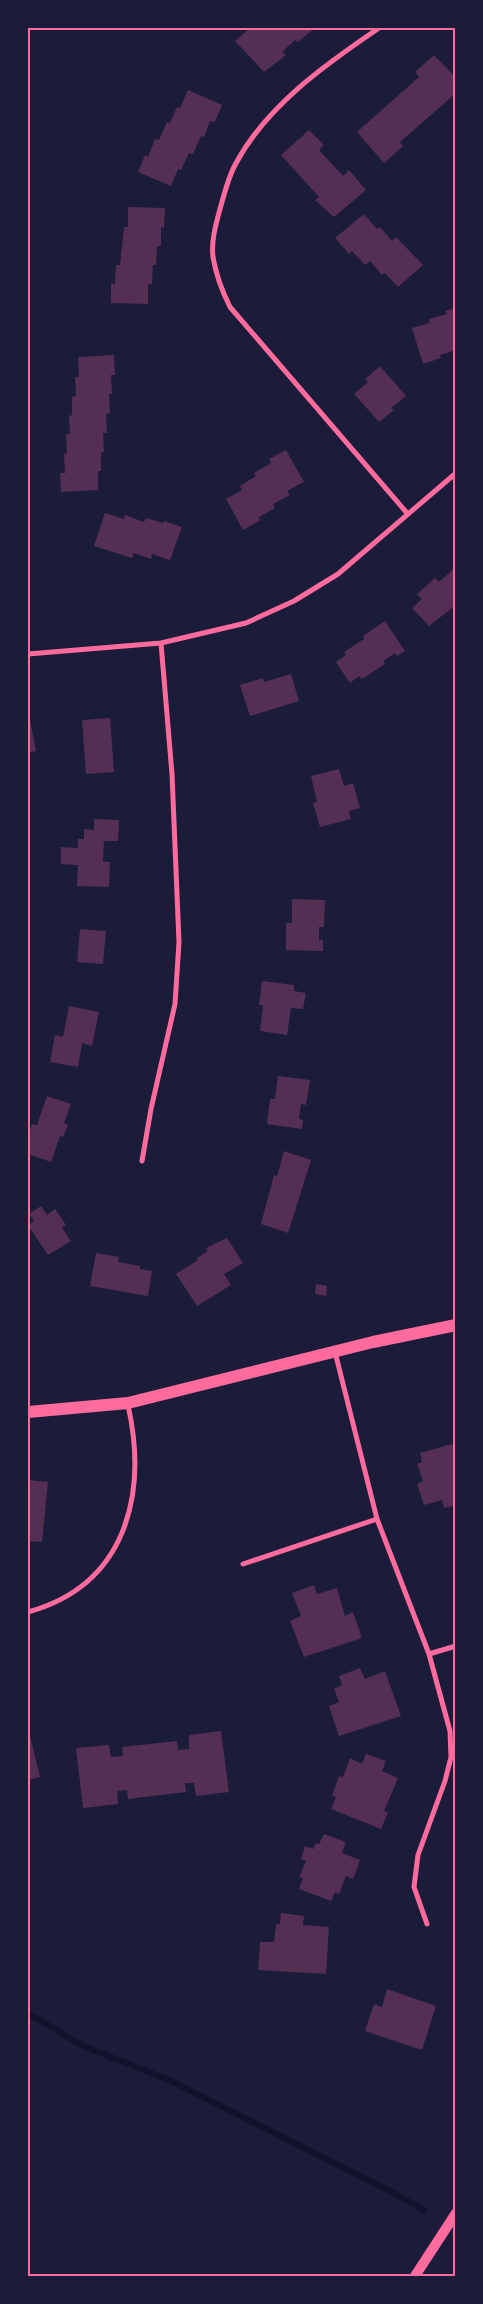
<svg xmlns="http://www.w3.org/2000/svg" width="483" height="2304" font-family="'DM Sans',sans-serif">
	<rect width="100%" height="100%" fill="#1b1b3a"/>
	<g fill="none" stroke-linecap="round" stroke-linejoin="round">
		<!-- stream -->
		<path stroke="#12122b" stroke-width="6" d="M 28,2013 L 83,2046 L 169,2080 L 388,2190 L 424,2210"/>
	</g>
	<!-- building -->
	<path fill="#542f53" d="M 250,28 L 315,28 L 298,42 L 295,40 L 282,52 L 286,55 L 264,72 L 235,41 Z
		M 434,55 L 456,78 L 456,93 L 400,142 L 403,146 L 384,163 L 357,132 L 419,77 L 415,72 Z
		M 188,90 L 222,105 L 215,122 L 210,121 L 204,137 L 201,136 L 193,154 L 189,153 L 181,170 L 178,169 L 171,186 L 138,172 L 145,155 L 148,157 L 155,139 L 159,140 L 167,122 L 170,123 L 177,107 L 180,108 Z
		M 309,130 L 324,145 L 319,150 L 343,176 L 349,170 L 366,190 L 334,217 L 315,200 L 319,197 L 281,155 Z
		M 128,207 L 165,208 L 164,228 L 161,227 L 161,246 L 157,246 L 156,265 L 153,265 L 152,284 L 148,284 L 148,304 L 111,303 L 111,283 L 115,284 L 116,265 L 120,265 L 124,227 L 128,227 Z
		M 364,214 L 377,229 L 380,227 L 392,241 L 396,237 L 423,265 L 398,287 L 385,273 L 382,275 L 370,261 L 365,265 L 352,251 L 349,254 L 335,238 Z
		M 456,308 L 456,350 L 440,355 L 441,358 L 423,364 L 412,328 L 430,323 L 429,319 L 447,314 L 445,311 Z
		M 114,355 L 115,375 L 111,375 L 112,394 L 109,394 L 110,413 L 106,414 L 107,433 L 103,433 L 104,452 L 101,452 L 101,471 L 98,471 L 98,490 L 61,492 L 60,473 L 65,473 L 64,454 L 67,453 L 66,434 L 70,434 L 69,416 L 72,415 L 72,397 L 76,396 L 75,377 L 79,377 L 78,357 Z
		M 380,366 L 406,396 L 391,408 L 394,410 L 379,422 L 354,394 L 368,382 L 365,379 Z
		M 286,450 L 304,482 L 287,491 L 290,495 L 273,504 L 275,508 L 258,518 L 261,520 L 243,530 L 226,499 L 242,490 L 240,486 L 256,476 L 254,473 L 271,463 L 269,459 Z
		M 105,513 L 124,519 L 125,515 L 144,522 L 146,518 L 163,523 L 164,521 L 182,527 L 170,560 L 152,554 L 151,559 L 134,553 L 132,558 L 94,546 Z
		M 456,567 L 456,605 L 429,626 L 412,608 L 422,599 L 417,594 L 435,578 L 439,582 Z
		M 385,621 L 405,651 L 397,656 L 395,653 L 383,661 L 385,664 L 362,679 L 359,676 L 350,683 L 336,662 L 346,655 L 344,652 L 364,639 L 363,636 Z
		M 291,674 L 299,701 L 250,716 L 240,685 L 263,678 L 264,682 Z
		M 110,718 L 114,772 L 86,774 L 82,720 Z
		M 30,720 L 36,751 L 28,753 L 28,721 Z
		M 339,769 L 344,786 L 353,783 L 360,808 L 349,811 L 351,819 L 320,827 L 313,803 L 317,802 L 311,776 Z
		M 94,819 L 119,820 L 118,841 L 104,841 L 103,862 L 110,862 L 109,887 L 77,886 L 78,865 L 61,864 L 61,847 L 78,848 L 78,839 L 84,839 L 84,829 L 94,830 Z
		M 292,899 L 325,900 L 324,927 L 319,927 L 319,940 L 323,940 L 323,951 L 286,950 L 286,923 L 292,923 Z
		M 80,929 L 106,931 L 103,964 L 77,962 Z
		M 262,981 L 294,985 L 294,991 L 306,993 L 303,1009 L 291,1008 L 287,1035 L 260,1031 L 263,1005 L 259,1005 Z
		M 69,1006 L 99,1012 L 92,1046 L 82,1043 L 78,1067 L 50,1062 L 55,1035 L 63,1037 Z
		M 278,1076 L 310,1080 L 306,1105 L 301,1104 L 299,1119 L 303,1120 L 302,1129 L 267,1124 L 270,1099 L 275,1099 Z
		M 47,1096 L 71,1104 L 64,1123 L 68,1125 L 63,1137 L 60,1136 L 51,1162 L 28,1154 L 28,1136 L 32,1124 L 37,1125 Z
		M 284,1151 L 311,1160 L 288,1233 L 261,1224 L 274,1175 L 277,1176 Z
		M 41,1206 L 47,1215 L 55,1209 L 66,1225 L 62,1228 L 71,1241 L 48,1255 L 28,1225 L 34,1221 L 29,1214 Z
		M 227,1238 L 243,1263 L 224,1274 L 231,1285 L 197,1306 L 176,1274 L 198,1260 L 197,1258 L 208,1251 L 206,1248 Z
		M 96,1253 L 119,1257 L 118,1262 L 140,1266 L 140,1269 L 152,1271 L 148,1296 L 90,1286 Z
		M 316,1284 L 327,1286 L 326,1296 L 315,1294 Z
		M 452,1444 L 456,1453 L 456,1505 L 444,1508 L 442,1500 L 424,1505 L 417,1484 L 423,1481 L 417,1464 L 422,1462 L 420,1453 Z
		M 28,1480 L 48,1482 L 42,1542 L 28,1541 Z
		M 314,1585 L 317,1594 L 337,1588 L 345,1616 L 353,1612 L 362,1638 L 304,1657 L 290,1621 L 301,1616 L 292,1593 Z
		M 360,1668 L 365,1679 L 385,1671 L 401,1716 L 339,1736 L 329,1706 L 339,1702 L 334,1689 L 342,1685 L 339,1676 Z
		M 221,1731 L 229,1792 L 196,1796 L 194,1783 L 185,1783 L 186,1792 L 128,1799 L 127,1790 L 117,1791 L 118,1804 L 83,1808 L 76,1748 L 109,1745 L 111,1757 L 123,1756 L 122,1747 L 177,1741 L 178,1750 L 189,1749 L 189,1735 Z
		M 30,1736 L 40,1777 L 28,1780 L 28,1737 Z
		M 366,1754 L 386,1761 L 382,1771 L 398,1778 L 384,1811 L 388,1812 L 381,1829 L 331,1809 L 336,1797 L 332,1796 L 339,1776 L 343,1777 L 350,1758 L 362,1764 Z
		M 324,1834 L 346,1842 L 342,1853 L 360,1860 L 353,1879 L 346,1876 L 339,1894 L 335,1892 L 331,1901 L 299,1889 L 303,1878 L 299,1877 L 306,1861 L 301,1859 L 305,1846 L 313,1849 L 316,1843 L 319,1844 Z
		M 281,1913 L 304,1916 L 303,1925 L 329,1927 L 326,1974 L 258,1970 L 260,1942 L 274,1942 L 276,1924 L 280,1924 Z
		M 387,1989 L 436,2006 L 422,2050 L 365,2031 L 374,2004 L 382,2007 Z"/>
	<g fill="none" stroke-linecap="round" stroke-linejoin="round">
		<!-- minor -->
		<path stroke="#ff6b9d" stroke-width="5" d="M 379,28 C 326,64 266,106 235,165 C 228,178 224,195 220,209 C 216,224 211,241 213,257 C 216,275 222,291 230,307 L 407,513
			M 28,654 L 161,643 L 246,623 L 294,601 L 338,574 L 456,473
			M 142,1161 L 151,1109 L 175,1004 L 179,942 L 172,774 L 161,643
			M 335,1352 L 377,1519 L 429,1654 L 450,1731 L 451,1757 L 445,1781 L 418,1855 L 414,1887 L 427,1924
			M 243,1564 L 377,1519
			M 28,1612 C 126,1585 148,1495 128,1405
			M 429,1654 L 456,1646"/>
		<!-- secondary -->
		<path stroke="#ff6b9d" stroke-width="10" d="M 415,2276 L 456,2213"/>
		<!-- primary -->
		<path stroke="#ff6b9d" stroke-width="12" d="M 28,1412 L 128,1403 L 373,1342 L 456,1325"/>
	</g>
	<!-- border -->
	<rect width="483" height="2304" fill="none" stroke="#1b1b3a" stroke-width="58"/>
	<rect x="29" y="29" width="425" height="2246" fill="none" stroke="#ff6b9d" stroke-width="2"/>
</svg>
